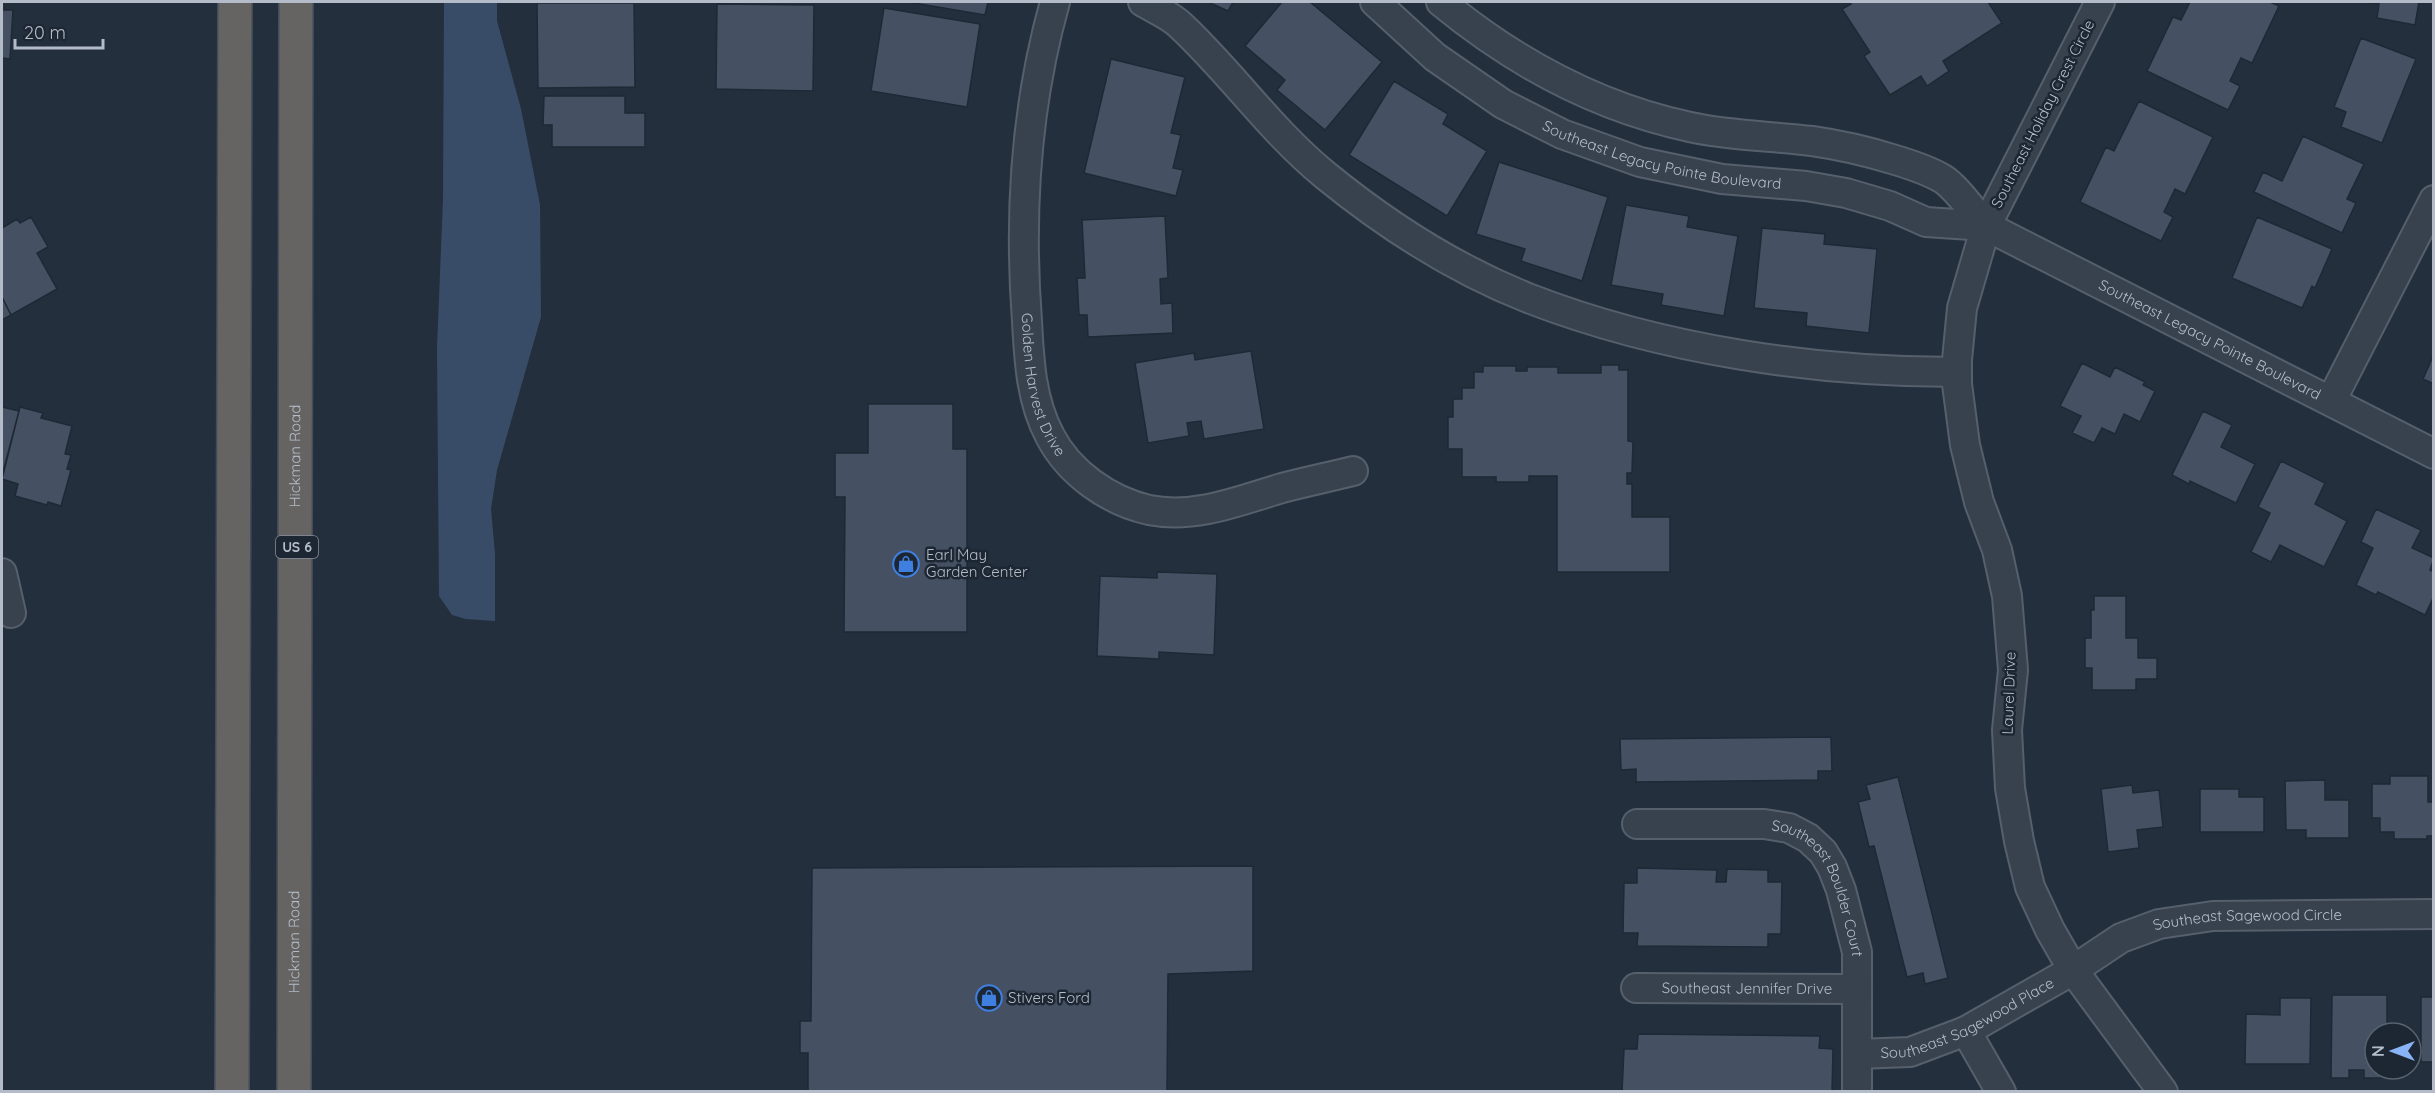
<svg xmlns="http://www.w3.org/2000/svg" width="2435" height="1093" font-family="Quicksand,sans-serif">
	<rect width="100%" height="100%" fill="#242f3e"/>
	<!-- water -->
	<path fill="#394c67" d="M 444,2 L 497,2 L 497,21 L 521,109 L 540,205 L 541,317 L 497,470 L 491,509 L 495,554 L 495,621 L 466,619 L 452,615 L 439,596 L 437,348 L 443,199 Z"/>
	<!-- building -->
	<path fill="#455162" stroke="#1f2835" stroke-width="1.5" d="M 2,2 L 4,2 L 4,10 L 13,10 L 10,59 L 2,58 Z
		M 908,2 L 988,2 L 985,15 Z
		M 1208,2 L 1233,2 L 1228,11 Z
		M 1282,2 L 1310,2 L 1382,62 L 1325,130 L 1277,90 L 1285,80 L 1245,46 Z
		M 1849,2 L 1988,2 L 2002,23 L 1943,61 L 1949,71 L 1927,86 L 1921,76 L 1890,95 L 1864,56 L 1870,52 L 1842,9 L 1851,4 Z
		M 2190,2 L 2270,2 L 2279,6 L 2252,63 L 2241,58 L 2230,81 L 2240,86 L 2228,110 L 2147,71 L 2173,17 L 2181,20 Z
		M 2360,2 L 2419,2 L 2415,25 L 2377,18 L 2379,4 Z
		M 537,3 L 634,3 L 635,87 L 538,88 Z
		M 717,4 L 814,5 L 813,91 L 716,89 Z
		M 884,8 L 980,24 L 967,107 L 871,91 Z
		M 2361,38 L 2416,59 L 2382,143 L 2341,127 L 2346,112 L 2334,107 Z
		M 1111,59 L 1185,77 L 1171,133 L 1181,135 L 1173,168 L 1183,170 L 1176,196 L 1084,173 Z
		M 1394,81 L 1448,114 L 1443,124 L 1487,151 L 1447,216 L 1349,155 Z
		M 544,96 L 625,96 L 625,113 L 645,113 L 645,147 L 552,147 L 552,125 L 543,125 Z
		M 2139,101 L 2213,137 L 2185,194 L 2175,189 L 2164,212 L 2173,217 L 2161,241 L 2080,202 L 2106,147 L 2114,151 Z
		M 2303,136 L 2364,164 L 2347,199 L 2356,203 L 2342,233 L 2254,192 L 2263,172 L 2282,181 Z
		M 1499,162 L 1608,197 L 1582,281 L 1521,261 L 1525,249 L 1476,234 Z
		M 1626,205 L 1689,216 L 1687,227 L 1738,236 L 1724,316 L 1661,305 L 1663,294 L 1611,285 Z
		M 1165,216 L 1168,278 L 1160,279 L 1161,304 L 1172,303 L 1173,333 L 1088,337 L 1087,315 L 1079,315 L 1077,278 L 1085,278 L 1082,220 Z
		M 31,217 L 48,247 L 37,253 L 57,289 L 11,315 L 2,297 L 2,228 L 17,219 L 20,223 Z
		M 2257,217 L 2332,249 L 2315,288 L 2312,286 L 2302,308 L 2232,278 Z
		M 1762,228 L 1825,234 L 1824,244 L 1877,249 L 1869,333 L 1806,326 L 1807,313 L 1754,308 Z
		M 2,297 L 11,315 L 2,320 Z
		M 1251,351 L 1264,429 L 1204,439 L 1201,421 L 1187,423 L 1189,436 L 1148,443 L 1135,363 L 1194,353 L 1195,360 Z
		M 2434,354 L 2434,384 L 2423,379 Z
		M 2082,363 L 2110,377 L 2115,367 L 2145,382 L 2143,385 L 2155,391 L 2140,422 L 2124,414 L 2115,434 L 2102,428 L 2094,443 L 2072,433 L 2081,416 L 2060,406 Z
		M 1601,365 L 1619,365 L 1619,370 L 1628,370 L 1628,441 L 1633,442 L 1632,473 L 1627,473 L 1627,484 L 1632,484 L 1632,517 L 1670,517 L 1670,572 L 1557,572 L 1557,476 L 1529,476 L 1529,482 L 1496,482 L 1496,477 L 1462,477 L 1462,449 L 1448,449 L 1448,417 L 1453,417 L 1453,399 L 1462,399 L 1462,388 L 1474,388 L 1474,372 L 1483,372 L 1483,366 L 1516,366 L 1516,371 L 1527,371 L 1527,367 L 1558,367 L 1558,373 L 1601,373 Z
		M 868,404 L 953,404 L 953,449 L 967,449 L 967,632 L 844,632 L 845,497 L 835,497 L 835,453 L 868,453 Z
		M 2,407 L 19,411 L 2,476 Z
		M 20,407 L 43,413 L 41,418 L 72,426 L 65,454 L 71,455 L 67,469 L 71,470 L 61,506 L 48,502 L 47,505 L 15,496 L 18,484 L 2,479 Z
		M 2203,411 L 2232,425 L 2221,447 L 2255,464 L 2236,503 L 2190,481 L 2189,484 L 2172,475 Z
		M 2281,461 L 2325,483 L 2315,504 L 2347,521 L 2324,567 L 2280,545 L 2271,562 L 2251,552 L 2270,513 L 2258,507 Z
		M 2376,509 L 2421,530 L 2412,548 L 2434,558 L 2430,570 L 2434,572 L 2434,596 L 2425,615 L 2378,592 L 2376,595 L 2356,585 L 2373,548 L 2361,542 Z
		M 1157,572 L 1217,574 L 1214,655 L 1159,652 L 1159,659 L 1097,656 L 1100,576 L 1157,578 Z
		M 2094,596 L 2126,596 L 2126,638 L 2138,638 L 2138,658 L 2157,658 L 2157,679 L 2136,679 L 2136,690 L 2092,690 L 2092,668 L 2085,668 L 2085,638 L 2091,638 L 2091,610 L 2094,610 Z
		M 1831,737 L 1832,771 L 1818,771 L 1818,780 L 1636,782 L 1636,769 L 1621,770 L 1620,739 Z
		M 2390,776 L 2428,776 L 2428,802 L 2434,802 L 2434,836 L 2427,836 L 2427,839 L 2394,839 L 2394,832 L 2380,832 L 2380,818 L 2372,818 L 2372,784 L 2390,784 Z
		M 1898,777 L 1948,978 L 1925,984 L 1923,973 L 1907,977 L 1874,846 L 1869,847 L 1858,802 L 1870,799 L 1866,785 Z
		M 2325,780 L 2325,800 L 2349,800 L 2349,838 L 2306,838 L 2306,830 L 2286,830 L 2285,781 Z
		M 2132,785 L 2133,793 L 2159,790 L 2163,827 L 2137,830 L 2139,848 L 2108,852 L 2101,789 Z
		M 2200,789 L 2239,789 L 2239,797 L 2264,797 L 2264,832 L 2200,832 Z
		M 1253,866 L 1253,971 L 1168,974 L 1167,1092 L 808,1092 L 808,1053 L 800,1053 L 800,1021 L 811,1021 L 812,868 Z
		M 1637,868 L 1717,870 L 1716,882 L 1726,882 L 1727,869 L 1768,870 L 1768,882 L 1782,882 L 1781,934 L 1768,934 L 1768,947 L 1637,946 L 1638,933 L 1623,933 L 1624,883 L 1637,883 Z
		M 2332,995 L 2387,995 L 2387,1033 L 2375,1033 L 2375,1069 L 2387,1069 L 2387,1078 L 2364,1078 L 2364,1070 L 2349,1070 L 2349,1078 L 2331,1078 Z
		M 2421,997 L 2434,997 L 2434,1062 L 2421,1062 Z
		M 2280,998 L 2311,998 L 2310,1064 L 2245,1064 L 2246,1014 L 2280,1015 Z
		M 1638,1034 L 1820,1036 L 1819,1048 L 1833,1049 L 1832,1092 L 1622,1092 L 1624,1049 L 1637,1049 Z"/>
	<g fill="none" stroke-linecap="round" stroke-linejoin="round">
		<!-- minor casing -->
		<g stroke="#565f6c" stroke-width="32">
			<g id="minor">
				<path id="s1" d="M 1055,2 C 1026,105 1019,215 1027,321 C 1029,360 1031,401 1050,436 C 1069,473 1109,501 1149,510 C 1195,519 1239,501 1282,488 C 1305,482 1329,477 1353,471"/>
				<path d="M 1143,2 C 1155,9 1169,15 1179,24 C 1230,71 1271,131 1325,175 C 1385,224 1455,269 1528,298 C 1662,350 1814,372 1957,372"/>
				<path id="s2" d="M 1375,2 L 1435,57 L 1503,104 L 1562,134 L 1640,162 L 1722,179 L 1806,186 L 1846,193 L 1890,206 L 1926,222 L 1986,226"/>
				<path id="s3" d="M 1441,2 C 1514,62 1596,107 1690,127 C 1730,136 1772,136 1812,141 C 1840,145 1866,151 1892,159 C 1909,164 1928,170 1943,179 C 1957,188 1974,213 1986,226 L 2434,454"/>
				<path d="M 2100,2 L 1986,226 L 1962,308 L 1957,360 L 1957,384 L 1965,445 L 1979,502 L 1997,550 L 2007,596 L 2013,670 L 2007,730 L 2010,788 L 2019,841 L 2030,887 L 2050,930 L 2073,970 L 2163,1092"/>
				<path d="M 2331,401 L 2434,200"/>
				<path d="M 2,573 L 11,613"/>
				<path id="s4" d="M 1637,824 L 1764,824 L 1789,828 L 1808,838 L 1823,852 L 1832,867 L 1841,890 L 1857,952 L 1857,1092"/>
				<path id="s5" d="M 1636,988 L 1857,989"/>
				<path d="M 1966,1031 L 2001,1092"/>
				<path id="s6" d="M 1857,1054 L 1910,1052 L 1966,1031 L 2073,970 L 2121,938 L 2159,924 L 2213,916 L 2434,914"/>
			</g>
		</g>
		<!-- trunk casing -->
		<g stroke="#434c59" stroke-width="36">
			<g id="trunk">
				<path d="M 232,1092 L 235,2"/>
				<path id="s7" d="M 294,1092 L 296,2"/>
			</g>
		</g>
		<!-- minor -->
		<use href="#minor" stroke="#38414e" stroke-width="28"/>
		<!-- trunk -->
		<use href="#trunk" stroke="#656462" stroke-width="33"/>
	</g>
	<!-- icons -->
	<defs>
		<g id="shop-ring" transform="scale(1.35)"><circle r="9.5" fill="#1d2633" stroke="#3f7fe0" stroke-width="1.5"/><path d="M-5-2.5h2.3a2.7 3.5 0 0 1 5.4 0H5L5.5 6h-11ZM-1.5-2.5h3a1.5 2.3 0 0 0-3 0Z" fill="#3f7fe0"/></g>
	</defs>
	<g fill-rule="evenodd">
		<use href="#shop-ring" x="906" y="564"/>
		<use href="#shop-ring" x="989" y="998"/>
	</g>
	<g text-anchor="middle" stroke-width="5" stroke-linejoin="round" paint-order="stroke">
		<!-- shield labels -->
		<rect fill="#1d2633" stroke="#878f9c" stroke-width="1.5" x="276" y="536" width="42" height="22" rx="4.5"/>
		<g font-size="14" font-weight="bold" fill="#b4bcc9">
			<text x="297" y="552">US 6</text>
		</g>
		<!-- street labels -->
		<g font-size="15" fill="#b4bcc9" stroke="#1d2633">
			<text transform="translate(2043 114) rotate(-63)" y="5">Southeast Holiday Crest Circle</text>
			<text dy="5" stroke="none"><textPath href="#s2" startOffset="333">Southeast Legacy Pointe Boulevard</textPath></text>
			<text dy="5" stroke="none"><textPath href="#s3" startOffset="856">Southeast Legacy Pointe Boulevard</textPath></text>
			<text dy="5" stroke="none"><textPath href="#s1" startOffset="388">Golden Harvest Drive</textPath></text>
			<text dy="5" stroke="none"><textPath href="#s7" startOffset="636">Hickman Road</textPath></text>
			<text transform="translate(2009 693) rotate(-88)" y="5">Laurel Drive</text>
			<text dy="5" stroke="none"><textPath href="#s4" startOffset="220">Southeast Boulder Court</textPath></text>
			<text dy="5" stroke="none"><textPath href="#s6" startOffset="423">Southeast Sagewood Circle</textPath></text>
			<text dy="5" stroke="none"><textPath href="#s7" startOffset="150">Hickman Road</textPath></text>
			<text dy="5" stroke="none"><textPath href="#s5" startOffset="111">Southeast Jennifer Drive</textPath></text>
			<text dy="5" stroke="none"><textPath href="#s6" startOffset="118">Southeast Sagewood Place</textPath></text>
		</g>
		<!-- poi labels -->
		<g font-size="15" fill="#b4bcc9" stroke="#1d2633" text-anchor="start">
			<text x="926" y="560">Earl May<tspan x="926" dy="17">Garden Center</tspan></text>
			<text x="1008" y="1003">Stivers Ford</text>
		</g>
	</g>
	<!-- border -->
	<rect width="2435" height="1093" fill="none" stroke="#b4bcc9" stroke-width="6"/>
	<!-- north arrow -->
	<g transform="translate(2393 1051) rotate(270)"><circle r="28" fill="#1d2633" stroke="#59626f" stroke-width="1.5"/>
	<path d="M0-4.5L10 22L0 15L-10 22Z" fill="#8ab4f8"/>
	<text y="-9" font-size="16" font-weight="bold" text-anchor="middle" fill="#b4bcc9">N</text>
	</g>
	<!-- scale -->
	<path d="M15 39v9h88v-9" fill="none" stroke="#b4bcc9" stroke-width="3"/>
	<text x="24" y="39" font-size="18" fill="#b4bcc9" stroke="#1d2633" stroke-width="4.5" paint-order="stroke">20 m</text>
</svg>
